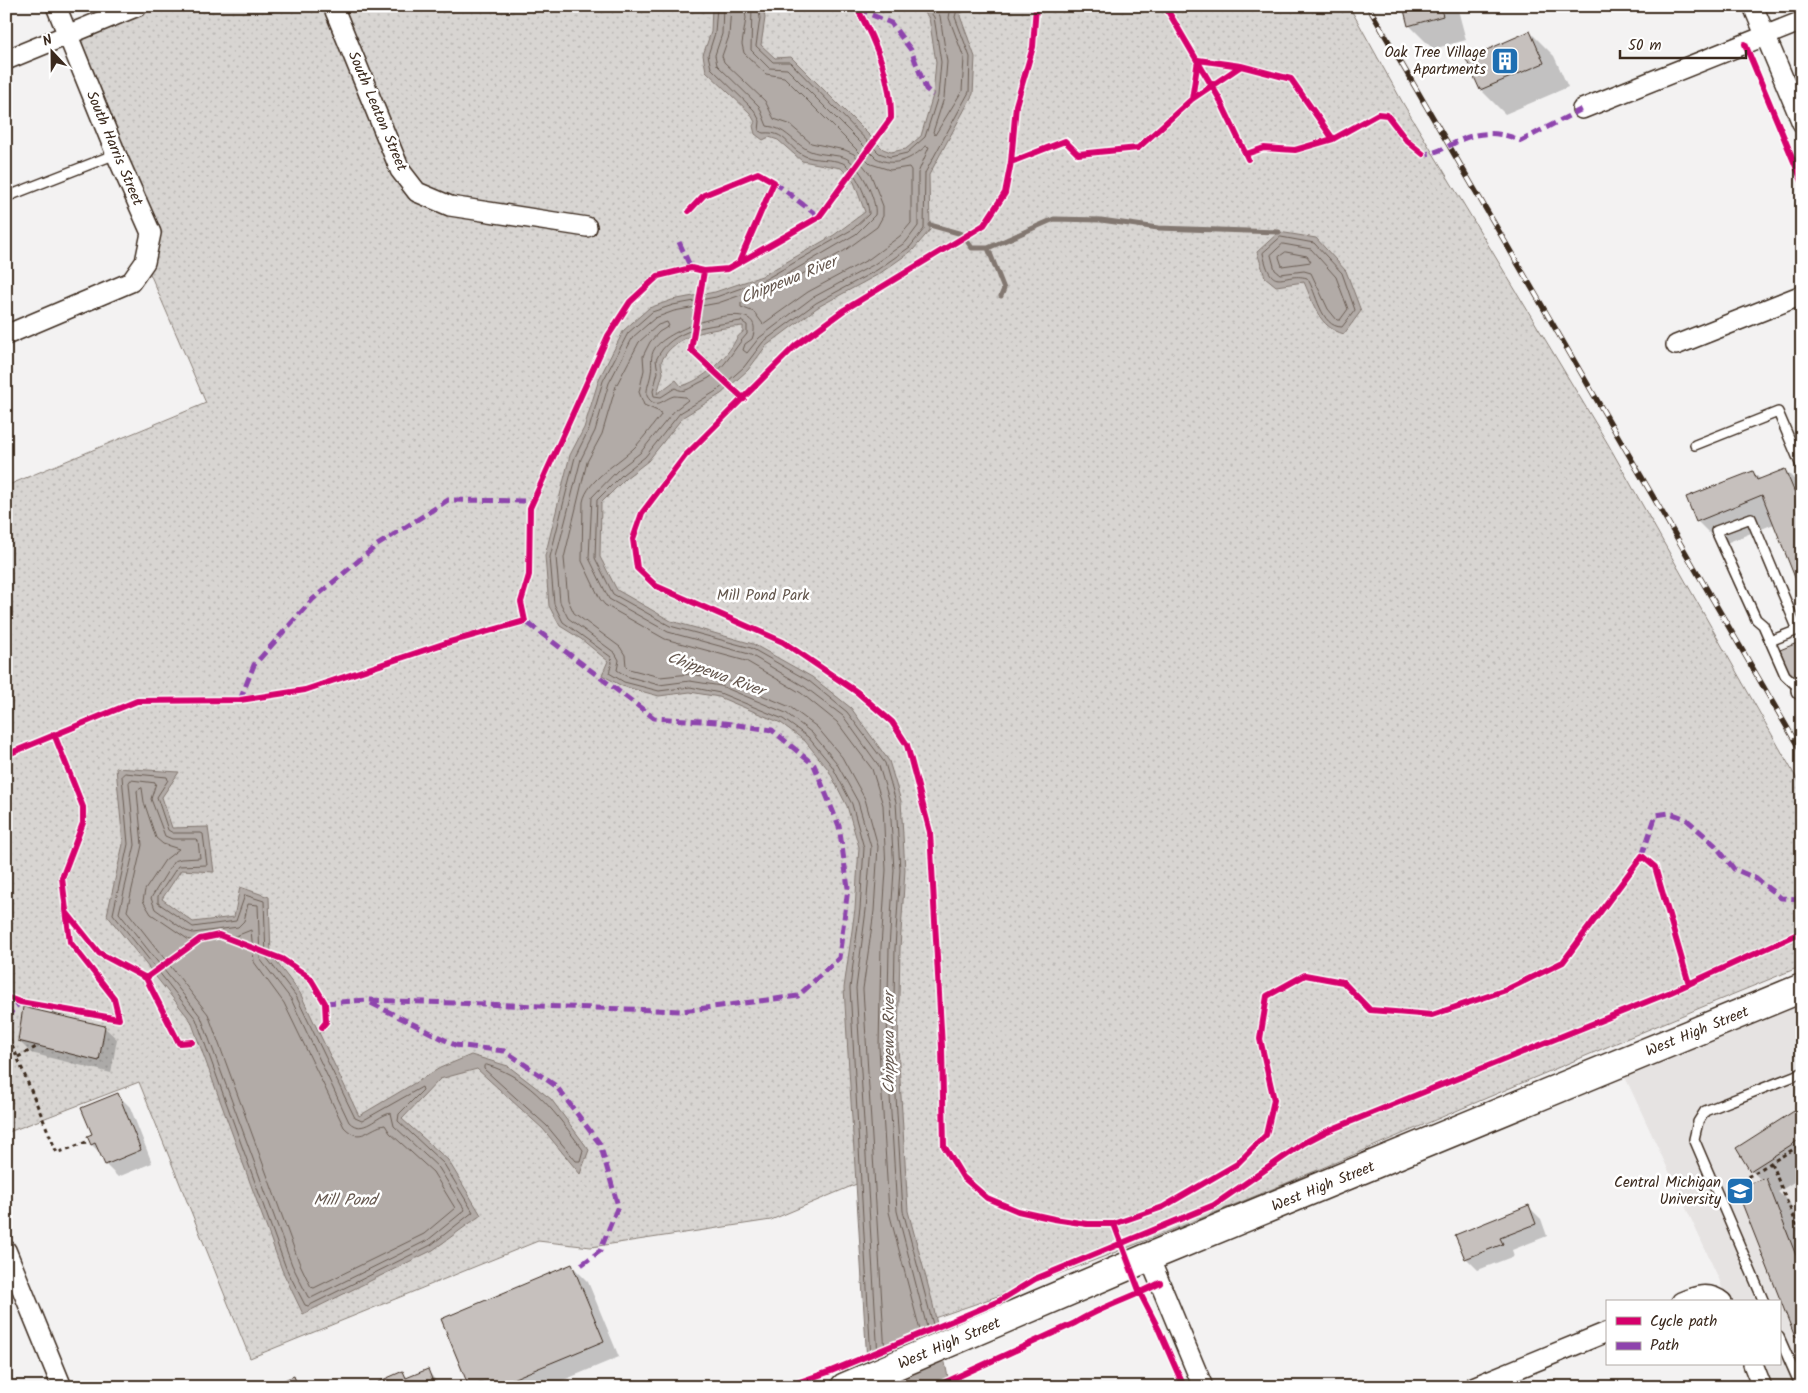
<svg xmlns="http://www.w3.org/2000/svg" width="1808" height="1393" font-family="Kalam,sans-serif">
	<defs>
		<pattern id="park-dots" width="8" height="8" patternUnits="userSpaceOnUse" patternTransform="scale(1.25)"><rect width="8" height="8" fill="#d8d5d2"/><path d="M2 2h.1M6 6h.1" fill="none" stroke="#bab7b4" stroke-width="1.8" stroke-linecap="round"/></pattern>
	</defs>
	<rect width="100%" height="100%" fill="#f3f2f2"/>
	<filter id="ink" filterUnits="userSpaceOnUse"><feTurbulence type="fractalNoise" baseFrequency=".02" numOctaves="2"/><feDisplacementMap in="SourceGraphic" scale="10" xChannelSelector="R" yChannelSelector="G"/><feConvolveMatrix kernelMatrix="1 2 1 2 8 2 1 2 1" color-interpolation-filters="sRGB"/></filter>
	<g filter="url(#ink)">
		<!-- built -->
		<path fill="#e6e3e2" d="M 1802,988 L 1802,1387 L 1762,1387 L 1753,1364 L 1779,1364 L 1779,1302 L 1727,1302 L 1719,1279 L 1619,1064 Z"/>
		<!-- park -->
		<path fill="url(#park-dots)" stroke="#8a8078" d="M 138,6 L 1349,6 L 1404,105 L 1608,444 L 1802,788 L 1802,966 C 1686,1013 1571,1062 1456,1111 C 1274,1189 1092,1267 904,1328 L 892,1169 L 771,1220 L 591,1247 L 538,1241 L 250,1358 L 139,1082 L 6,1133 L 6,486 L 206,403 L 145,262 L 151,233 L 69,35 Z"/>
		<!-- water -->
		<path fill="#b2aba7" stroke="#827770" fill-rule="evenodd" d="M 712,6 L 763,6 L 765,18 L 761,45 L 775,58 L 791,57 L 883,149 L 891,152 L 906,149 L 921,136 L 933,95 L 936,62 L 929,18 L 919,6 L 963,6 L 960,16 L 975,57 L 973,94 L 929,175 L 930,230 L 913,250 L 879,274 L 818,307 L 766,346 L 748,370 L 721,394 L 683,417 L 648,461 L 626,478 L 601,503 L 600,557 L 617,590 L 671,621 L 753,644 L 812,677 L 851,708 L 889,761 L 901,801 L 905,870 L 900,948 L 898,1047 L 908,1211 L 932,1300 L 950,1387 L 870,1387 L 868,1378 L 844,988 L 855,909 L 859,847 L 847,806 L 828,769 L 805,741 L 781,723 L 719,697 L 690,692 L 659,696 L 622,686 L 602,675 L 608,661 L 581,639 L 560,626 L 549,606 L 545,556 L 570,455 L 584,428 L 599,379 L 624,330 L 649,308 L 672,300 L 715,292 L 762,276 L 834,235 L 865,212 L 854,182 L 841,168 L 802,161 L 778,140 L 769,137 L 763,140 L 755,134 L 753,126 L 755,122 L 750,113 L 706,71 L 703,55 L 711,32 ZM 743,326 L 743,332 C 736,337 736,341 731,348 C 721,363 699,382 681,386 L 676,380 L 657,394 L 663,373 L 661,362 C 675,332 714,329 743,326 Z
			M 1279,232 L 1316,238 L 1346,271 L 1361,311 L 1344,334 C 1318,327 1314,304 1304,282 L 1276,286 L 1265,277 L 1257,252 Z
			M 116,768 L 179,772 L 162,797 L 172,828 L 208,827 L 214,872 L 181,870 L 162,899 L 193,922 L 234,917 L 240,887 L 269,897 L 271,955 L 300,993 L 359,1116 L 440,1068 L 471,1055 L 508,1066 L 551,1099 L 589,1150 L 580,1174 L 543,1129 L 477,1069 L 440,1079 L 402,1119 L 448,1160 L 481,1215 L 433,1250 L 303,1314 L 282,1270 L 191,1021 L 107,915 L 123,844 Z"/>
		<!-- shadow -->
		<path fill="#0003" d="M 1404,6 L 1457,6 L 1466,40 L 1433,49 L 1409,25 Z
			M 1530,32 L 1554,56 L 1568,87 L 1505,114 L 1481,90 L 1468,59 Z
			M 1785,470 L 1802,487 L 1802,592 L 1774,524 L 1721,545 L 1697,521 L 1753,472 L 1761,480 Z
			M 1802,642 L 1802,687 L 1792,677 Z
			M 104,1027 L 117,1039 L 111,1073 L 31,1053 L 19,1041 Z
			M 118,1095 L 130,1107 L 152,1163 L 118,1177 L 106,1165 L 101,1154 L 92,1145 L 93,1135 Z
			M 1802,1108 L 1802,1177 L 1778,1192 L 1790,1203 L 1802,1235 L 1802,1341 L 1796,1336 L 1762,1181 L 1751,1170 Z
			M 1529,1207 L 1541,1219 L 1547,1236 L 1512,1250 L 1514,1256 L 1478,1270 L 1466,1258 Z
			M 572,1266 L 588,1282 L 619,1357 L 547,1387 L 471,1387 L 443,1320 Z
			M 428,1371 L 441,1387 L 381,1387 L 403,1373 L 409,1379 Z
			M 294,1377 L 303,1387 L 271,1387 Z"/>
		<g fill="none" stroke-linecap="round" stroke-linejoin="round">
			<!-- shore -->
			<path stroke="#6b5e55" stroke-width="1" d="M 717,6 L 715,33 L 708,55 L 711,68 L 754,110 L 760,121 L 759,131 L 763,133 C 787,131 786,147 805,156 C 816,161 831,158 843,163 C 855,169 869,201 869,214 L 853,229 L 764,280 L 716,297 L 673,305 L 652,312 L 628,333 L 603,381 L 589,429 L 575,457 L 550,557 L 554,604 L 563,622 L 611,657 L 612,663 L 609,673 L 624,682 L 659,691 L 690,687 L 720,693 L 783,719 L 808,737 L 832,766 L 852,804 L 864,848 L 860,909 L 850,988 L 871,1359
				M 723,6 L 722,34 L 715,55 L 717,65 L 759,106 L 767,126 C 785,128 791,140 806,149 C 816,155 832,154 843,157 C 859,161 878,201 875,215 L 856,234 L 767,286 L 718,303 L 674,311 L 655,318 L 633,337 L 609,383 L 595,431 L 581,459 L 556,557 L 560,602 L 568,618 L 615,653 L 619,660 L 617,670 L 626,676 L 659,685 L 690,681 L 721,686 L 786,713 L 812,733 L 836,762 L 858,802 L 871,847 L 866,910 L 856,988 L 878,1357
				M 731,6 L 729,36 L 722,56 L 724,62 L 765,101 L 774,119 L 789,124 L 811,143 L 845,150 L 854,154 L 871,175 L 883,206 L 883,216 L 877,227 L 844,251 L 770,292 L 741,303 L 741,307 L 754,312 L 763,324 L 808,292 L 869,259 L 900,236 L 911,223 L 911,170 L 909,167 L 890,170 L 871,164 L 784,77 L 766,74 L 744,53 L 742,44 L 746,18 L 744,6
				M 752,6 L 751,50 L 769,68 L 787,69 L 876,158 C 896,168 911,159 926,146 L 929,147 L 918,173 L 918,226 L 906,242 L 873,265 L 812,298 L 759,338 L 747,353 L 743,350 L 745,344 L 752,339 C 770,292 671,326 655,348 C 649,357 653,364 651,373 C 650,381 646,388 647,396 C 656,411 663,399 674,396 C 677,396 683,397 686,397 L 688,400 L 675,410 L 640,453 L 618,470 L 592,497 L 589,558 L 609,599 L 668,632 L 749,654 L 805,687 L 843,716 L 879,766 L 890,803 L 894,870 L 889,948 L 887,1047 L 897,1211 L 929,1335
				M 758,6 L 760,18 L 756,46 L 773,62 L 790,62 L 879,153 L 890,157 L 907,153 L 925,137 L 938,96 L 941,62 L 934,17 L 926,6
				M 934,6 L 940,16 L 947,62 L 944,98 L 933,132 L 935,135 L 962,91 L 964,58 L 949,18 L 951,6
				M 1281,237 L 1314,243 L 1342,273 L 1355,310 L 1342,327 C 1320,327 1317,292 1307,278 C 1283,271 1272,296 1263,253 Z
				M 1283,244 L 1311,249 L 1336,277 L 1348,309 L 1340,320 L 1337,320 L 1328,309 L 1311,273 L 1304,271 L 1280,274 L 1275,270 L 1271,255 Z
				M 1286,252 L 1307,256 L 1311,262 L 1282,266 L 1279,257 Z
				M 741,321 L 747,325 L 747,334 C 734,348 726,367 709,378 C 706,380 702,381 699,383 C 689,388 685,394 675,388 L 661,397 L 654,396 L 653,391 L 658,372 L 656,360 C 671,327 711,326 741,321 Z
				M 125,773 L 167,777 L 168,780 L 157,797 L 168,830 L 173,833 L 201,833 L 203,834 L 207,865 L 178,866 L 158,896 L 158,903 L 193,927 L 236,921 L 245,895 L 264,901 L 266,957 L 296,996 L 355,1118 L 362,1121 L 422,1087 L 423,1090 L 399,1114 L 398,1121 L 444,1164 L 473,1212 L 431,1245 L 308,1306 L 305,1305 L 286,1268 L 196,1019 L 113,914 L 128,844 L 122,776 Z
				M 131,780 L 156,783 L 151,799 L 165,836 L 172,839 L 196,839 L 198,841 L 200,858 L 181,859 L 174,861 L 151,898 L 155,909 L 186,931 L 193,933 L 238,927 L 244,921 L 248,904 L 258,905 L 260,959 L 291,999 L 349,1122 C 363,1136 377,1115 391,1113 L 394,1126 L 439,1168 L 465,1210 L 428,1240 L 311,1298 L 308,1297 L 292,1265 L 201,1017 L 119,913 L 135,845 L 129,783 Z
				M 142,788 L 144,802 L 156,838 L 163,844 L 179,849 L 165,860 L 145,890 L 143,901 L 151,914 L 189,940 L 236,936 L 251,930 L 254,962 L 284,1003 L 344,1127 C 361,1145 369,1127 385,1125 L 390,1133 L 433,1172 L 455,1208 L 424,1234 L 314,1288 L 311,1287 L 299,1262 L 208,1014 L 127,911 L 142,845 L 137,791 Z
				M 487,1065 C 532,1078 557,1115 583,1150 L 580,1161 L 576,1161 L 547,1126 L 484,1069 L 484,1066 Z
				M 935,1332 L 903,1211 L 893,1047 L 895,948 L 900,870 L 896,802 L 885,763 L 847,712 L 809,681 L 751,648 L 670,626 L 613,594 L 595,558 L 597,500 L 623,474 L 645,457 L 680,413 L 718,390 L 744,367 L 763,342 L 816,303 L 877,270 L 910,247 L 924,229 L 925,173 L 969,92 L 970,57 L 955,17 L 958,6
				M 885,1354 L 863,989 L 874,911 L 878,846 L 865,799 L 842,757 L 817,727 L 790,707 L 723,679 L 690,674 L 660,677 L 629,669 L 626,666 L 625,655 L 620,647 L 574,613 L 568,600 L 564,558 L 587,462 L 602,434 L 616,386 L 639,342 L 658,325 L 667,322 L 669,326 L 659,332 L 650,342 L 643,356 L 644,370 L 639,392 L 644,405 L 660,412 L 661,415 C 653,425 645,436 636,446 C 621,462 587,479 583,502 L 582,561 L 600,599 L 605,605 L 665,639 L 746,661 L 801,693 L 837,722 L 872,769 L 883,805 L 886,870 L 881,947 L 879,1047 L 889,1212 L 922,1338"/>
			<!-- stream -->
			<path stroke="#827770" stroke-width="5" d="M 930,225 L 962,234 L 972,248 L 988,248 L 1004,289 L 1001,296
				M 988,248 L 1054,219 L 1101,220 L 1158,228 L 1279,232"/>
		</g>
		<!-- building -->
		<path fill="#c6c0bd" stroke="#3b2a1e" d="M 1403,6 L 1440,6 L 1443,16 L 1408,26 Z
			M 1530,31 L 1544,63 L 1480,90 L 1466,59 Z
			M 1785,469 L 1802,510 L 1802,595 L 1762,495 L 1696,522 L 1686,497 L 1753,471 L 1757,480 Z
			M 1802,641 L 1802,674 L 1791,678 L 1780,650 Z
			M 23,1007 L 105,1026 L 99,1061 L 18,1041 Z
			M 118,1093 L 141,1150 L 105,1165 L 95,1143 L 91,1145 L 87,1136 L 92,1134 L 81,1108 Z
			M 1802,1106 L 1802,1138 L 1750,1171 L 1736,1148 Z
			M 1766,1178 L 1802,1271 L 1802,1335 L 1795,1337 L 1736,1188 Z
			M 1529,1205 L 1536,1224 L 1500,1238 L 1503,1244 L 1465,1259 L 1455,1235 Z
			M 572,1264 L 604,1341 L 493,1387 L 483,1387 L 482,1383 L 469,1387 L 441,1319 Z
			M 428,1369 L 435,1387 L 380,1387 L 378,1382 L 403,1371 L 406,1378 Z
			M 294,1376 L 298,1387 L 267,1387 Z"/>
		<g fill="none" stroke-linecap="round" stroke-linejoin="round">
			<!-- service casing -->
			<g stroke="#3b2a1e" stroke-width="12">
				<path id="service" d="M 6,197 L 116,154
					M 1695,445 L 1778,412 L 1802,468
					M 1770,641 L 1763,625 L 1756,619 L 1716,531 L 1751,518 L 1798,630 L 1770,641 L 1785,675 L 1801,690
					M 1764,1302 L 1694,1139 L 1698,1122 L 1705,1111 L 1802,1073
					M 1779,1337 L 1801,1387"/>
			</g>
			<!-- minor casing -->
			<g stroke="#3b2a1e" stroke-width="22">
				<path id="minor" d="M 333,6 L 400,170 L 417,192 L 450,206 L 587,227
					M 1753,6 L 1802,123
					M 6,60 L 138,6
					M 1582,109 L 1802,21
					M 6,335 L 131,282 L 145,262 L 151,233 L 116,154 L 56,6
					M 1676,345 L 1802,295
					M 1801,690 L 1802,690
					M 6,1250 L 62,1387
					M 1149,1257 L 1203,1387
					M 1681,1302 C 1695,1296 1709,1291 1722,1302
					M 1753,1364 L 1762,1387
					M 1473,1387 L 1607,1332"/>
			</g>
			<!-- primary casing -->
			<g stroke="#3b2a1e" stroke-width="31">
				<path id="primary" d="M 845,1387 L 1149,1257 L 1802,988"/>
			</g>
			<!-- path -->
			<path stroke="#3b2a1e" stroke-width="3" stroke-dasharray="4 4" stroke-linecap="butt" d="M 6,1030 L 57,1153 L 89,1141
				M 18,1057 L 38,1046
				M 1771,1163 L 1802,1237
				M 1726,1187 L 1751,1175 L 1802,1144"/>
			<!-- service -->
			<use href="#service" stroke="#fff" stroke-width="9"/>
			<!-- minor -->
			<use href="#minor" stroke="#fff" stroke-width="19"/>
			<!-- primary -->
			<use href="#primary" stroke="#fff" stroke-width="28"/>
			<!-- rail casing -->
			<g stroke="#3b2a1e" stroke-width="5.5">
				<path id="rail" d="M 1368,6 L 1802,753"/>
			</g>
			<!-- rail -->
			<use href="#rail" stroke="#fff" stroke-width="4" stroke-dasharray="11" stroke-linecap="butt"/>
			<!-- quiet -->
			<path stroke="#8e44ad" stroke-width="5" stroke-dasharray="10 5" stroke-linecap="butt" d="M 858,9 L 891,23 L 911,50 L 926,89 L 933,95
				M 1420,152 L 1423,154 C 1440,153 1448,145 1463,139 C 1482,131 1503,132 1521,141 L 1582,109
				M 774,182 L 819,217
				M 679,242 L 691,268
				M 240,700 L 254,665 L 312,600 L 376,546 L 448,500 L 533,501
				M 1642,856 L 1656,815 L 1670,813 L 1686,819 L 1715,845 L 1734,869 L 1755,878 L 1781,898 L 1802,899
				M 325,1003 L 367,1000 L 682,1011 L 798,996 L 839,958 L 848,888 L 839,826 L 814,765 L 772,730 L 717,722 L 654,718 L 525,621 L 524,618
				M 371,1003 L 455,1045 L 505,1051 L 556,1086 L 600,1144 L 618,1206 L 600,1251 L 581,1265
				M 6,1018 L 20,1002"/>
			<!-- cycleway casing -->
			<g stroke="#fff" stroke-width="9">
				<path id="cycleway" d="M 1036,6 L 1033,47 L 1016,105 L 1011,162 L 1005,193 L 984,225 L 844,310 L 795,346 L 685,456 L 642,513 L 633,539 L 637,568 L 656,586 L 783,642 L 857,692 L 892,722 L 907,745 L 930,832 L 942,1047 L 944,1146 L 963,1177 L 987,1198 L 1018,1211 L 1054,1219 L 1087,1224 L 1114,1224 L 1140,1293 L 1159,1330 L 1184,1387
					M 1165,6 L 1219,98 L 1248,159
					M 1745,44 L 1802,181
					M 1192,99 L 1198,60 L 1241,66
					M 1246,154 L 1264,148 L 1295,150 L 1333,139 L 1378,114 L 1387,115 L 1407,141 L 1423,154
					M 1011,162 L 1065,141 L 1078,154 L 1138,148 L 1192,99 L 1241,66 L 1291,79 L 1333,139
					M 689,211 L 704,195 L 758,173 L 774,182 L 740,260
					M 704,271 L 691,350 L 744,399
					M 6,755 L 137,701 L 240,700 L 305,690 L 446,643 L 525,621 L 521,602 L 529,575 L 530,508 L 608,336 L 630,302 L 658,276 L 691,268 L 704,271 L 728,269 L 819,217 L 891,118 C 892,79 875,40 856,6
					M 67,913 L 99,953 L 146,978 L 179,1043 L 192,1042
					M 146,978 L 200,939 L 219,935 L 282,959 L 310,978 L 325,1003 L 326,1022 L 322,1027
					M 6,997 L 20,1002 L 119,1019 L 114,998 L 70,942 L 62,878 L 83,823 L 83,807 L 54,734
					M 1114,1224 L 1163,1207 L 1237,1164 L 1266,1135 L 1274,1100 L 1260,1039 L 1267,996 L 1305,975 L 1343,982 L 1370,1010 L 1432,1015 L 1506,990 L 1563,962 L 1642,856 L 1655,867 L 1689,984
					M 785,1387 L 831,1371 L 971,1313 L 999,1301 L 1035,1279 L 1214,1205 L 1304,1143 L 1325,1132 L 1671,992 L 1802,932
					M 935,1387 L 1075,1323 C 1102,1306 1132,1298 1160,1283"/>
			</g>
			<!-- cycleway -->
			<use href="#cycleway" stroke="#d6006c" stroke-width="6"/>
		</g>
	</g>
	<!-- icons -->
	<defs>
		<g id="building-square" transform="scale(1.4375)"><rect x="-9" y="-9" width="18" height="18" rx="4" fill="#1f6fb2" stroke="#fff"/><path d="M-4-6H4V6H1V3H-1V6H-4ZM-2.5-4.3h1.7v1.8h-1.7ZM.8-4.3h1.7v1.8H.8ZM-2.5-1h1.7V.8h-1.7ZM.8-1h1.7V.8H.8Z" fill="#fff"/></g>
		<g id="university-square" transform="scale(1.4375)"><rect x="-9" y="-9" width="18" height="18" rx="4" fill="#1f6fb2" stroke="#fff"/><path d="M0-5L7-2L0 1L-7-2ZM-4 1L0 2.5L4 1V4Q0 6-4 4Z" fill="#fff"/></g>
	</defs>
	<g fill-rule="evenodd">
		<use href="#building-square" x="1505" y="61"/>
		<use href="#university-square" x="1740" y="1191"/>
	</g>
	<g text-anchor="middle" stroke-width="5" stroke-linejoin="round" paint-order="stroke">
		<!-- poi labels -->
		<g font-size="15" fill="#3b2a1e" stroke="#fff" text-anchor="end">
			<text x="1486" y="57">Oak Tree Village<tspan x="1486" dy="17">Apartments</tspan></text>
			<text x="1721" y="1187">Central Michigan<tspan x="1721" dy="17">University</tspan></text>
		</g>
		<!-- street labels -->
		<g font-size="15" fill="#3b2a1e" stroke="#fff">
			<text transform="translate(378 111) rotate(67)" y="5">South Leaton Street</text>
			<text transform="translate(115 148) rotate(67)" y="5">South Harris Street</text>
			<text transform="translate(1697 1031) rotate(-22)" y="5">West High Street</text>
			<text transform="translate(1323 1186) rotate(-22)" y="5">West High Street</text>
			<text transform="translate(949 1343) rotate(-23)" y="5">West High Street</text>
		</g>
		<!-- park labels -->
		<g font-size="15" fill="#62554b" stroke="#fff">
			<text x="763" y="600">Mill Pond Park</text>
		</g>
		<!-- water labels -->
		<g font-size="16" font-style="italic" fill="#65574e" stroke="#fff">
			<text transform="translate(788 279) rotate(-22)" y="6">Chippewa River</text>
			<text transform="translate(716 673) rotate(20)" y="6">Chippewa River</text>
			<text transform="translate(888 1043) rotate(-90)" y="6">Chippewa River</text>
			<text x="345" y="1205">Mill Pond</text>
		</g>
	</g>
	<!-- margin -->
	<rect width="1808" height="1393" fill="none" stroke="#fff" stroke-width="25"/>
	<rect x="12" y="12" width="1783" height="1368" fill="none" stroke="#3b2a1e" stroke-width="2" filter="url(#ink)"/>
	<!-- legend -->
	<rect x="1606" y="1300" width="175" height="65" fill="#ffffff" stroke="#b1aaa5"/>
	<rect x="1616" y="1317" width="25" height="8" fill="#d6006c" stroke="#b1aaa5"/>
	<text x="1650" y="1326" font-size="15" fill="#3b2a1e">Cycle path</text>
	<rect x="1616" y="1342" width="25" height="8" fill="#8e44ad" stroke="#b1aaa5"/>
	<text x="1650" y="1350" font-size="15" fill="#3b2a1e">Path</text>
	<!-- north arrow -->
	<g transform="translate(52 52) rotate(338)" stroke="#ffffff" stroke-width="4" paint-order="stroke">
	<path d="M0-4L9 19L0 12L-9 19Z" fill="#3b2a1e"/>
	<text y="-8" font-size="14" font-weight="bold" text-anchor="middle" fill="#3b2a1e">N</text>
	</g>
	<!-- scale -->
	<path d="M1620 50v8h126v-8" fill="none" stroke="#3b2a1e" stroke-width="2.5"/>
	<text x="1628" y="50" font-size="15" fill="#3b2a1e" stroke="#ffffff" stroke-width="4" paint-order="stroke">50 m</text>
</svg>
